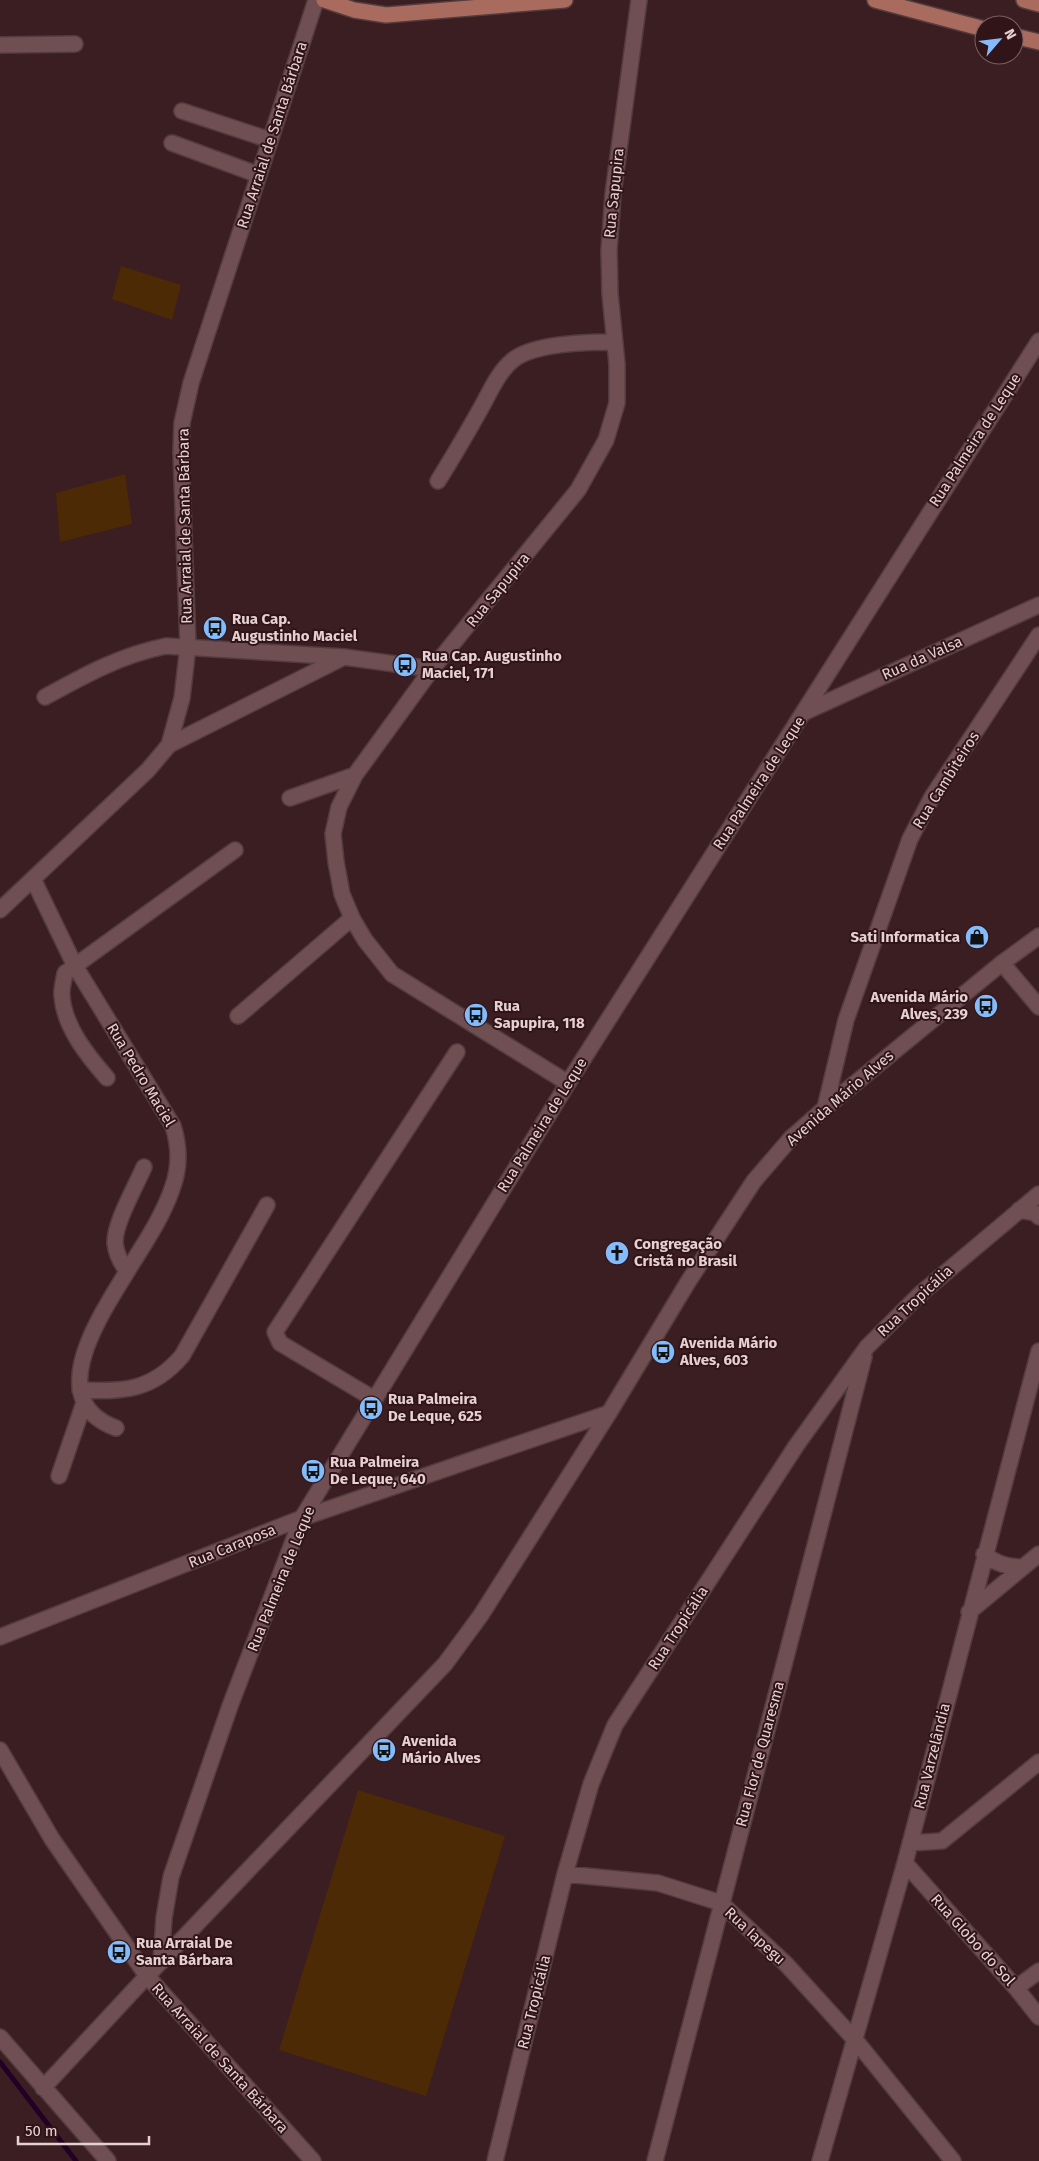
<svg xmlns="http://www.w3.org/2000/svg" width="1039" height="2161" font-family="'Fira Sans',sans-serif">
	<rect width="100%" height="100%" fill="#3b1e21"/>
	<!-- green -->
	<path fill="#4c2a06" d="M 121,266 L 181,285 L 172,320 L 112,299 Z
		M 125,474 L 132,524 L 60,542 L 56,493 Z
		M 358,1790 L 505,1836 L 426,2096 L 279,2050 Z"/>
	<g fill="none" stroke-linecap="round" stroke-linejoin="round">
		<!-- stream -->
		<path stroke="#220025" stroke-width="5" d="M 0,2062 L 76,2161"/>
		<!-- street casing -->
		<g stroke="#533c3f" stroke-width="18">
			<path id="street" d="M 0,45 L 75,44
				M 182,111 L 270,140
				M 172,143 L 259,175
				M 438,481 C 453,457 467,433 481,408 C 490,392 498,372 513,360 C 534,343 588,342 614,342
				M 45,697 C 85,675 121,655 166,646 L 344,657 L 432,669
				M 805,712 L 1039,605
				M 169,745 L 342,658
				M 290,798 L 355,775
				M 33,879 L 75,966 L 173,1126 C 180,1148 180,1168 172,1189 C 162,1218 144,1244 128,1270 C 103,1312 40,1400 116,1428
				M 1002,963 L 1039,1007
				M 238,1016 L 352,918
				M 107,1078 C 88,1056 64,1027 62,996 C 61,989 64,980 65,973 L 235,850
				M 568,1083 L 392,974 L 365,940 L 352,918 L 342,894 L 336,862 L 333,834 L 339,807 L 355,775 L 432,669 L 578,490 L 606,440 L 617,403 L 617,364 L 610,294 L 609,250 L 613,194 L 639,0
				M 825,1108 L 846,1020 L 910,839 L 932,797 L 1039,635
				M 1019,1210 L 1035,1213 L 1039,1217
				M 127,1271 C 121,1263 116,1253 115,1243 C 114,1224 136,1186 144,1167
				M 80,1390 C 123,1392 152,1391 182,1356 L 267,1205
				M 374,1399 L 280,1343 L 275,1332 L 457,1052
				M 59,1476 L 84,1403
				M 984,1554 C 997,1564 1007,1567 1023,1567
				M 969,1612 L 1039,1554
				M 0,1637 L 302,1518 L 609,1413
				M 910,1843 L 942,1841 L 1039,1762
				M 905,1863 L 1016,1988 L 1039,2017
				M 565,1874 L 658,1883 L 721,1903 L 786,1964 L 856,2041 L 953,2161
				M 161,1962 L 164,1918 L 171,1877 L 230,1706 L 302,1518 L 568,1083 L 1039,341
				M 1016,1988 L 1039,1971
				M 0,2037 L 108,2161
				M 43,2088 L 147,1976
				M 495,2161 L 565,1874 L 591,1784 L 615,1725 L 796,1446 L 867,1347 L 919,1295 L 1039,1194
				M 655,2161 L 864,1357
				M 820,2161 L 905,1863 L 1039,1351"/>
		</g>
		<!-- secondary casing -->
		<g stroke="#533c3f" stroke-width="18">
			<path id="secondary" d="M 0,910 L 148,770 L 169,745 L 182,698 L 188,646 L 181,452 L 182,423 L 191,383 L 316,0
				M 0,1750 L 52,1839 L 147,1976 L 313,2161
				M 147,1976 L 445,1664 L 481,1615 L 609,1413 L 688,1282 L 754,1181 L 791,1138 L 825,1108 L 1002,963 L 1039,936"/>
		</g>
		<!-- primary casing -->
		<g stroke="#533c3f" stroke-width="18">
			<path id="primary" d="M 324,0 L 354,10 L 386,15 L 565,0
				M 875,0 L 984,29
				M 1024,0 L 1039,4
				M 1014,36 L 1039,42"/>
		</g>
		<!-- street -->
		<use href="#street" stroke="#704f52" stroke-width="15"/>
		<!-- secondary -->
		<use href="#secondary" stroke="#704f52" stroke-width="15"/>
		<!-- primary -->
		<use href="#primary" stroke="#a96b5d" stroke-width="15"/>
	</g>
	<!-- icons -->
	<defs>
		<g id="bus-disc" transform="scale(1.25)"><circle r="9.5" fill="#84bcfb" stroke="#301418"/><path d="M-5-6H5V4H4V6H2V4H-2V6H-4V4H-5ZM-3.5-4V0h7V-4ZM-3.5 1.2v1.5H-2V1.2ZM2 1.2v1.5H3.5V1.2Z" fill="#111"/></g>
		<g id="shop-disc" transform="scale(1.25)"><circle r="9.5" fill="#84bcfb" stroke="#301418"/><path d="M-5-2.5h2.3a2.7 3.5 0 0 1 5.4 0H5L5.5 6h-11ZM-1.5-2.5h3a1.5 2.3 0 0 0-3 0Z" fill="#111"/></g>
		<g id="church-disc" transform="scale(1.25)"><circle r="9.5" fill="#84bcfb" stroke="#301418"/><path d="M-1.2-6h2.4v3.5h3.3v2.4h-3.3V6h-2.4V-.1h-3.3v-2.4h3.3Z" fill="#111"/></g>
	</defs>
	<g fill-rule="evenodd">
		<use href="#bus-disc" x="215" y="628"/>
		<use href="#bus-disc" x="405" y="665"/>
		<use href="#shop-disc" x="977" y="937"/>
		<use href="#bus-disc" x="986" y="1006"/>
		<use href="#bus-disc" x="476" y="1015"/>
		<use href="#church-disc" x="617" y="1253"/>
		<use href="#bus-disc" x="663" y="1352"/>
		<use href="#bus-disc" x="371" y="1408"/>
		<use href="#bus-disc" x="313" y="1471"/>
		<use href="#bus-disc" x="384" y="1750"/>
		<use href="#bus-disc" x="119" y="1952"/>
	</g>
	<g text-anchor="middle" stroke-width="4" stroke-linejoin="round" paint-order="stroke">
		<!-- street labels -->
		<g font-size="15" fill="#e5d1d2" stroke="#301418">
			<text transform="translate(272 135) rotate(-72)" y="5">Rua Arraial de Santa Bárbara</text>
			<text transform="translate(614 193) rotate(-84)" y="5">Rua Sapupira</text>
			<text transform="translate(975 440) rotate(-57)" y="5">Rua Palmeira de Leque</text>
			<text transform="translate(185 526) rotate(-91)" y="5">Rua Arraial de Santa Bárbara</text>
			<text transform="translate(498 590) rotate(-51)" y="5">Rua Sapupira</text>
			<text transform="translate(922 658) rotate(-24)" y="5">Rua da Valsa</text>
			<text transform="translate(946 780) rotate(-58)" y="5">Rua Cambiteiros</text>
			<text transform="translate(759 783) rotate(-57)" y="5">Rua Palmeira de Leque</text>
			<text transform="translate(141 1075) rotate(59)" y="5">Rua Pedro Maciel</text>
			<text transform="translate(840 1098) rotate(-41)" y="5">Avenida Mário Alves</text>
			<text transform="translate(542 1125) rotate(-58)" y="5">Rua Palmeira de Leque</text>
			<text transform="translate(915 1301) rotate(-43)" y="5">Rua Tropicália</text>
			<text transform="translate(232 1546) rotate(-22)" y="5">Rua Caraposa</text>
			<text transform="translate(281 1579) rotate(-68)" y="5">Rua Palmeira de Leque</text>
			<text transform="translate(678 1628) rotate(-57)" y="5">Rua Tropicália</text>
			<text transform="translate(760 1754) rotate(-75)" y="5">Rua Flor de Quaresma</text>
			<text transform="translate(932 1756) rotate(-76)" y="5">Rua Varzelândia</text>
			<text transform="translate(755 1936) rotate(43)" y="5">Rua Iapegu</text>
			<text transform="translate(973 1940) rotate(48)" y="5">Rua Globo do Sol</text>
			<text transform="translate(534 2002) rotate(-76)" y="5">Rua Tropicália</text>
			<text transform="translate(220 2058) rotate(48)" y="5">Rua Arraial de Santa Bárbara</text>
		</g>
		<!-- poi labels -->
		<g font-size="15" font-weight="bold" fill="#e5d1d2" stroke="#301418" text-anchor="start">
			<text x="232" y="624">Rua Cap.<tspan x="232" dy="17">Augustinho Maciel</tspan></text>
			<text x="422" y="661">Rua Cap. Augustinho<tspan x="422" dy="17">Maciel, 171</tspan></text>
			<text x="960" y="942" text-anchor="end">Sati Informatica</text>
			<text x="968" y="1002" text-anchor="end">Avenida Mário<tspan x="968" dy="17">Alves, 239</tspan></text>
			<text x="494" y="1011">Rua<tspan x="494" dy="17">Sapupira, 118</tspan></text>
			<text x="634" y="1249">Congregação<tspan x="634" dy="17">Cristã no Brasil</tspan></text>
			<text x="680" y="1348">Avenida Mário<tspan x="680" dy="17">Alves, 603</tspan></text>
			<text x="388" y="1404">Rua Palmeira<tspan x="388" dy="17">De Leque, 625</tspan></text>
			<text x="330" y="1467">Rua Palmeira<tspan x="330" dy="17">De Leque, 640</tspan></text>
			<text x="402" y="1746">Avenida<tspan x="402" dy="17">Mário Alves</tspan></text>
			<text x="136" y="1948">Rua Arraial De<tspan x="136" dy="17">Santa Bárbara</tspan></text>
		</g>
	</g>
	<!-- north arrow -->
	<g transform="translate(999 40) rotate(62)"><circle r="24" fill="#301418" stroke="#786062"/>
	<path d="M0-4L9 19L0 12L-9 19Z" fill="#84bcfb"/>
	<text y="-8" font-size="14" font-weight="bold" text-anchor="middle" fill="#e5d1d2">N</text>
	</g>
	<!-- scale -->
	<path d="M18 2136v8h131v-8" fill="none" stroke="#e5d1d2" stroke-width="2.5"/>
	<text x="25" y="2136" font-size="15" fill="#e5d1d2" stroke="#301418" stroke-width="4" paint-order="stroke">50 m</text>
</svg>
